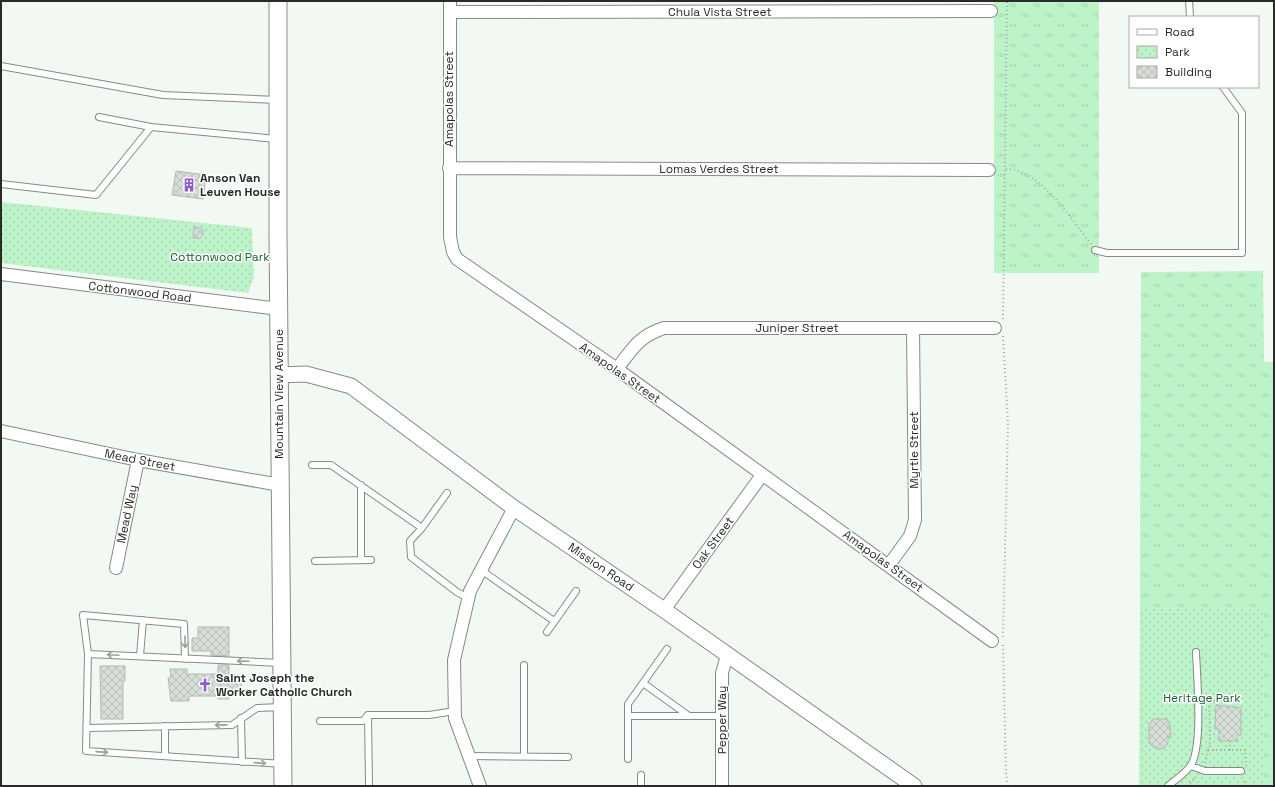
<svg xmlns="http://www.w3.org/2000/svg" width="1275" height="787" font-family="'Space Grotesk',sans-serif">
	<defs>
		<pattern id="grass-tufts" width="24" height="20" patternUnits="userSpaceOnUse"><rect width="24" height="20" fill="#bcf3c9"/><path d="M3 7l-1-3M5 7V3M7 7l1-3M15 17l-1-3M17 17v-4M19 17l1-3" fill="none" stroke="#a2d0ad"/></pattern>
		<pattern id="park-dots" width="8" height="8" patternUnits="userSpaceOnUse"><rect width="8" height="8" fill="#bcf3c9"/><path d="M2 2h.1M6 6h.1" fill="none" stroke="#a2d0ad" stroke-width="1.8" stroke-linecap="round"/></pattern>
		<pattern id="building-cross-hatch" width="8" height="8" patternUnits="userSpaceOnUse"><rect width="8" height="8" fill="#d6ded8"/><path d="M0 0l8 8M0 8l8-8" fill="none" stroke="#b8bfb9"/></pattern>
	</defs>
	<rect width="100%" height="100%" fill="#f2f9f3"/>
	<!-- grass -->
	<path fill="url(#grass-tufts)" d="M 994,1 L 1099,1 L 1099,273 L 994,273 Z
		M 1263,271 L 1264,362 L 1274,362 L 1274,786 L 1264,786 L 1263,610 L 1140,608 L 1141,272 Z"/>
	<!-- park -->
	<path fill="url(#park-dots)" d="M 1,202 L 252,228 L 254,277 L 248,293 L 1,263 Z
		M 1140,608 L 1263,610 L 1264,786 L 1139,786 Z"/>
	<!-- building -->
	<path fill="url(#building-cross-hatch)" stroke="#b3bbb5" d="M 176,171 L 206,175 L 203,199 L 172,195 Z
		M 194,227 L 201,228 L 203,231 L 203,235 L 200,238 L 193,238 Z
		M 198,627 L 229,627 L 229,656 L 211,655 L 211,651 L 192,651 L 192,638 L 198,638 Z
		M 218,665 L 229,665 L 229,675 L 241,675 L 241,694 L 229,694 L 229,699 L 218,699 L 218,696 L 189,696 L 189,701 L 171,701 L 168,678 L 171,678 L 170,669 L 187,669 L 187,674 L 218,674 Z
		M 100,666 L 125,666 L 125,681 L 123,681 L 123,719 L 101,719 Z
		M 1216,705 L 1241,708 L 1241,735 L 1237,735 L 1237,741 L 1219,741 L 1219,729 L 1215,729 Z
		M 1152,719 L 1168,719 L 1168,725 L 1170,725 L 1171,737 L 1168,737 L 1168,743 L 1163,749 L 1155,748 L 1149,743 L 1149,723 L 1152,723 Z"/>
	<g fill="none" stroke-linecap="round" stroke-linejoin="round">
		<!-- service casing -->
		<g stroke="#858b86" stroke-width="8">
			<path id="service" d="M 1189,1 L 1190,17
				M 1,66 L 163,95 L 277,100
				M 99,117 L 151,127
				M 1,184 L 96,195 L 151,127 L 276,139
				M 1095,250 L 1107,253 L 1242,253 L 1242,113 L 1223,87
				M 312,465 L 331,465 L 422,528 L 410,541 L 411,557 L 457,592 L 468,598
				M 361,485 L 361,560
				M 422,528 L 447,493
				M 315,561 L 371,560
				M 481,570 L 554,621
				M 547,632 L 576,591
				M 88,654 L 83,615 L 184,624 L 185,659
				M 140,656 L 143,620
				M 281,663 L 88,654 L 86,751 L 283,764
				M 524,665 L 524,756
				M 643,683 L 689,716
				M 368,715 L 369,786
				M 628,716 L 722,716
				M 241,718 L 242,762
				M 320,721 L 363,721 L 368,715 L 429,715 L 455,711
				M 165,726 L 165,756
				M 87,728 L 232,725 L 257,708 L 282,707
				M 469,756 L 568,757
				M 628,759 L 628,704 L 667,649
				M 1191,766 L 1205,771 L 1241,771
				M 641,775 L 641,786
				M 1168,786 C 1175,780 1186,773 1191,765 C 1203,746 1197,677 1196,652"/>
		</g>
		<!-- minor casing -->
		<g stroke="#858b86" stroke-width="14">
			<path id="minor" d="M 450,1 L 450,237 L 453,252 L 457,259 L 617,369 L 992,641
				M 450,12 L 991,11
				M 449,168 L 989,170
				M 1,274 L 279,309
				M 617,369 C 632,349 639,336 664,328 L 995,328
				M 1,431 L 138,460 L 280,485
				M 889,565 L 910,536 L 915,520 L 913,328
				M 116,568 L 138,460
				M 664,610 L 762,475
				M 480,786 L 455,718 L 454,660 L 470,591 L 514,508
				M 722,786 L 722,673 L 727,655"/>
		</g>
		<!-- tertiary casing -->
		<g stroke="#858b86" stroke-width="17">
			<path id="tertiary" d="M 279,375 L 306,374 L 351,386 L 514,508 L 664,610 L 914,786"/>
		</g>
		<!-- secondary casing -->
		<g stroke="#858b86" stroke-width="19">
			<path id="secondary" d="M 278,1 L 278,235 L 283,786"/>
		</g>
		<!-- path -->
		<path stroke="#a2a8a3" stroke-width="2" stroke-dasharray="1 3" stroke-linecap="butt" d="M 1006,169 C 1040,169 1071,219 1091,244
			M 1003,319 L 1007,1
			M 1003,336 L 1008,423 L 1003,637
			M 1003,645 L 1006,774 L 1008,786
			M 1230,741 L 1230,750
			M 1208,750 L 1245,750 L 1246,765
			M 1205,763 L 1210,741 L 1209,700 L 1218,700 L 1218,705
			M 1187,786 L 1196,777
			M 1244,786 L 1244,779"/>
		<!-- service -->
		<use href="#service" stroke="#fff" stroke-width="6"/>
		<!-- minor -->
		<use href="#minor" stroke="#fff" stroke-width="12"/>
		<!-- tertiary -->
		<use href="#tertiary" stroke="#fff" stroke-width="15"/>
		<!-- secondary -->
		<use href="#secondary" stroke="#fff" stroke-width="17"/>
	</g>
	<!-- one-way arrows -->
	<defs><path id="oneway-shaft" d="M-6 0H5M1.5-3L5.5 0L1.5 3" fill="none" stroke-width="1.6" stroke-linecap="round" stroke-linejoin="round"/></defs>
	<g stroke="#9ea09e">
		<use href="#oneway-shaft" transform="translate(185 642) rotate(89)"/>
		<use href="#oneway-shaft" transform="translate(113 655) rotate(-177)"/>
		<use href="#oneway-shaft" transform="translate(243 661) rotate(-178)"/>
		<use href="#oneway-shaft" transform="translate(221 725) rotate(179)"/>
		<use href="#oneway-shaft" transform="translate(102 752) rotate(4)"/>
		<use href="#oneway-shaft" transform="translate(260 763) rotate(4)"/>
	</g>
	<!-- icons -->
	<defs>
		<g id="building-bare" transform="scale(1.08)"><path d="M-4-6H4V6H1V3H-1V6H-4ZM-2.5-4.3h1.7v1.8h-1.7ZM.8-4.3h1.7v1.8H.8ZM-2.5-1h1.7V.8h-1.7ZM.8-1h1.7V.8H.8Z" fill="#8f59d1" stroke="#fff" stroke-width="2.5" paint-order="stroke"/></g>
		<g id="church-bare" transform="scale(1.08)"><path d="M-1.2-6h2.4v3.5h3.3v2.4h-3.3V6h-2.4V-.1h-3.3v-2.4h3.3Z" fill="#8f59d1" stroke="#fff" stroke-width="2.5" paint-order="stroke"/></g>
	</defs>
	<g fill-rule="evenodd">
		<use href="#building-bare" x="189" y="185"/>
		<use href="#church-bare" x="205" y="685"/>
	</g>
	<g text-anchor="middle" stroke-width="3" stroke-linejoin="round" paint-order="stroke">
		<!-- street labels -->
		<g font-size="12" fill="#282b28" stroke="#fff">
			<text x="720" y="16">Chula Vista Street</text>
			<text transform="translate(449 99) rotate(-90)" y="4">Amapolas Street</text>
			<text x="719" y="173">Lomas Verdes Street</text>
			<text transform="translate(140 292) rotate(7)" y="4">Cottonwood Road</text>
			<text x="797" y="332">Juniper Street</text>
			<text transform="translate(620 373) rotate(35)" y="4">Amapolas Street</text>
			<text transform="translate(279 394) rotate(-90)" y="4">Mountain View Avenue</text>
			<text transform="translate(914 450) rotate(-90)" y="4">Myrtle Street</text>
			<text transform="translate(140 460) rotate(11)" y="4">Mead Street</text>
			<text transform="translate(127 514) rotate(-78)" y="4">Mead Way</text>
			<text transform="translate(713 543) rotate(-54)" y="4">Oak Street</text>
			<text transform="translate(883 561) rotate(36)" y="4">Amapolas Street</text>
			<text transform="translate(601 567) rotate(34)" y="4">Mission Road</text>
			<text transform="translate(722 720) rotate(-90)" y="4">Pepper Way</text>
		</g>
		<!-- poi labels -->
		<g font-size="12" font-weight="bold" fill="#282b28" stroke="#fff" text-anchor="start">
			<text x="200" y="182">Anson Van<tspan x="200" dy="14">Leuven House</tspan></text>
			<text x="216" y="682">Saint Joseph the<tspan x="216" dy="14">Worker Catholic Church</tspan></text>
		</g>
		<!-- park labels -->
		<g font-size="12" fill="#176033" stroke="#fff">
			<text x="220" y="261">Cottonwood Park</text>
			<text x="1202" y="702">Heritage Park</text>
		</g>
	</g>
	<!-- border -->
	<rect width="1275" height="787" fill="none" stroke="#282b28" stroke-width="4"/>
	<!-- legend -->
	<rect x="1129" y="16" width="130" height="72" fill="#ffffff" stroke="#a9aaa9"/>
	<rect x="1137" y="29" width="20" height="6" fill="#ffffff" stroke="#a9aaa9"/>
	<text x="1165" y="36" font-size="12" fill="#282b28">Road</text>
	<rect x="1137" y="46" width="20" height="12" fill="url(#park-dots)" stroke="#a9aaa9"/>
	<text x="1165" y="56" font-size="12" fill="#282b28">Park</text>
	<rect x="1137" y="66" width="20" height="12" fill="url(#building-cross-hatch)" stroke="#a9aaa9"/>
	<text x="1165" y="76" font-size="12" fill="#282b28">Building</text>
</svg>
